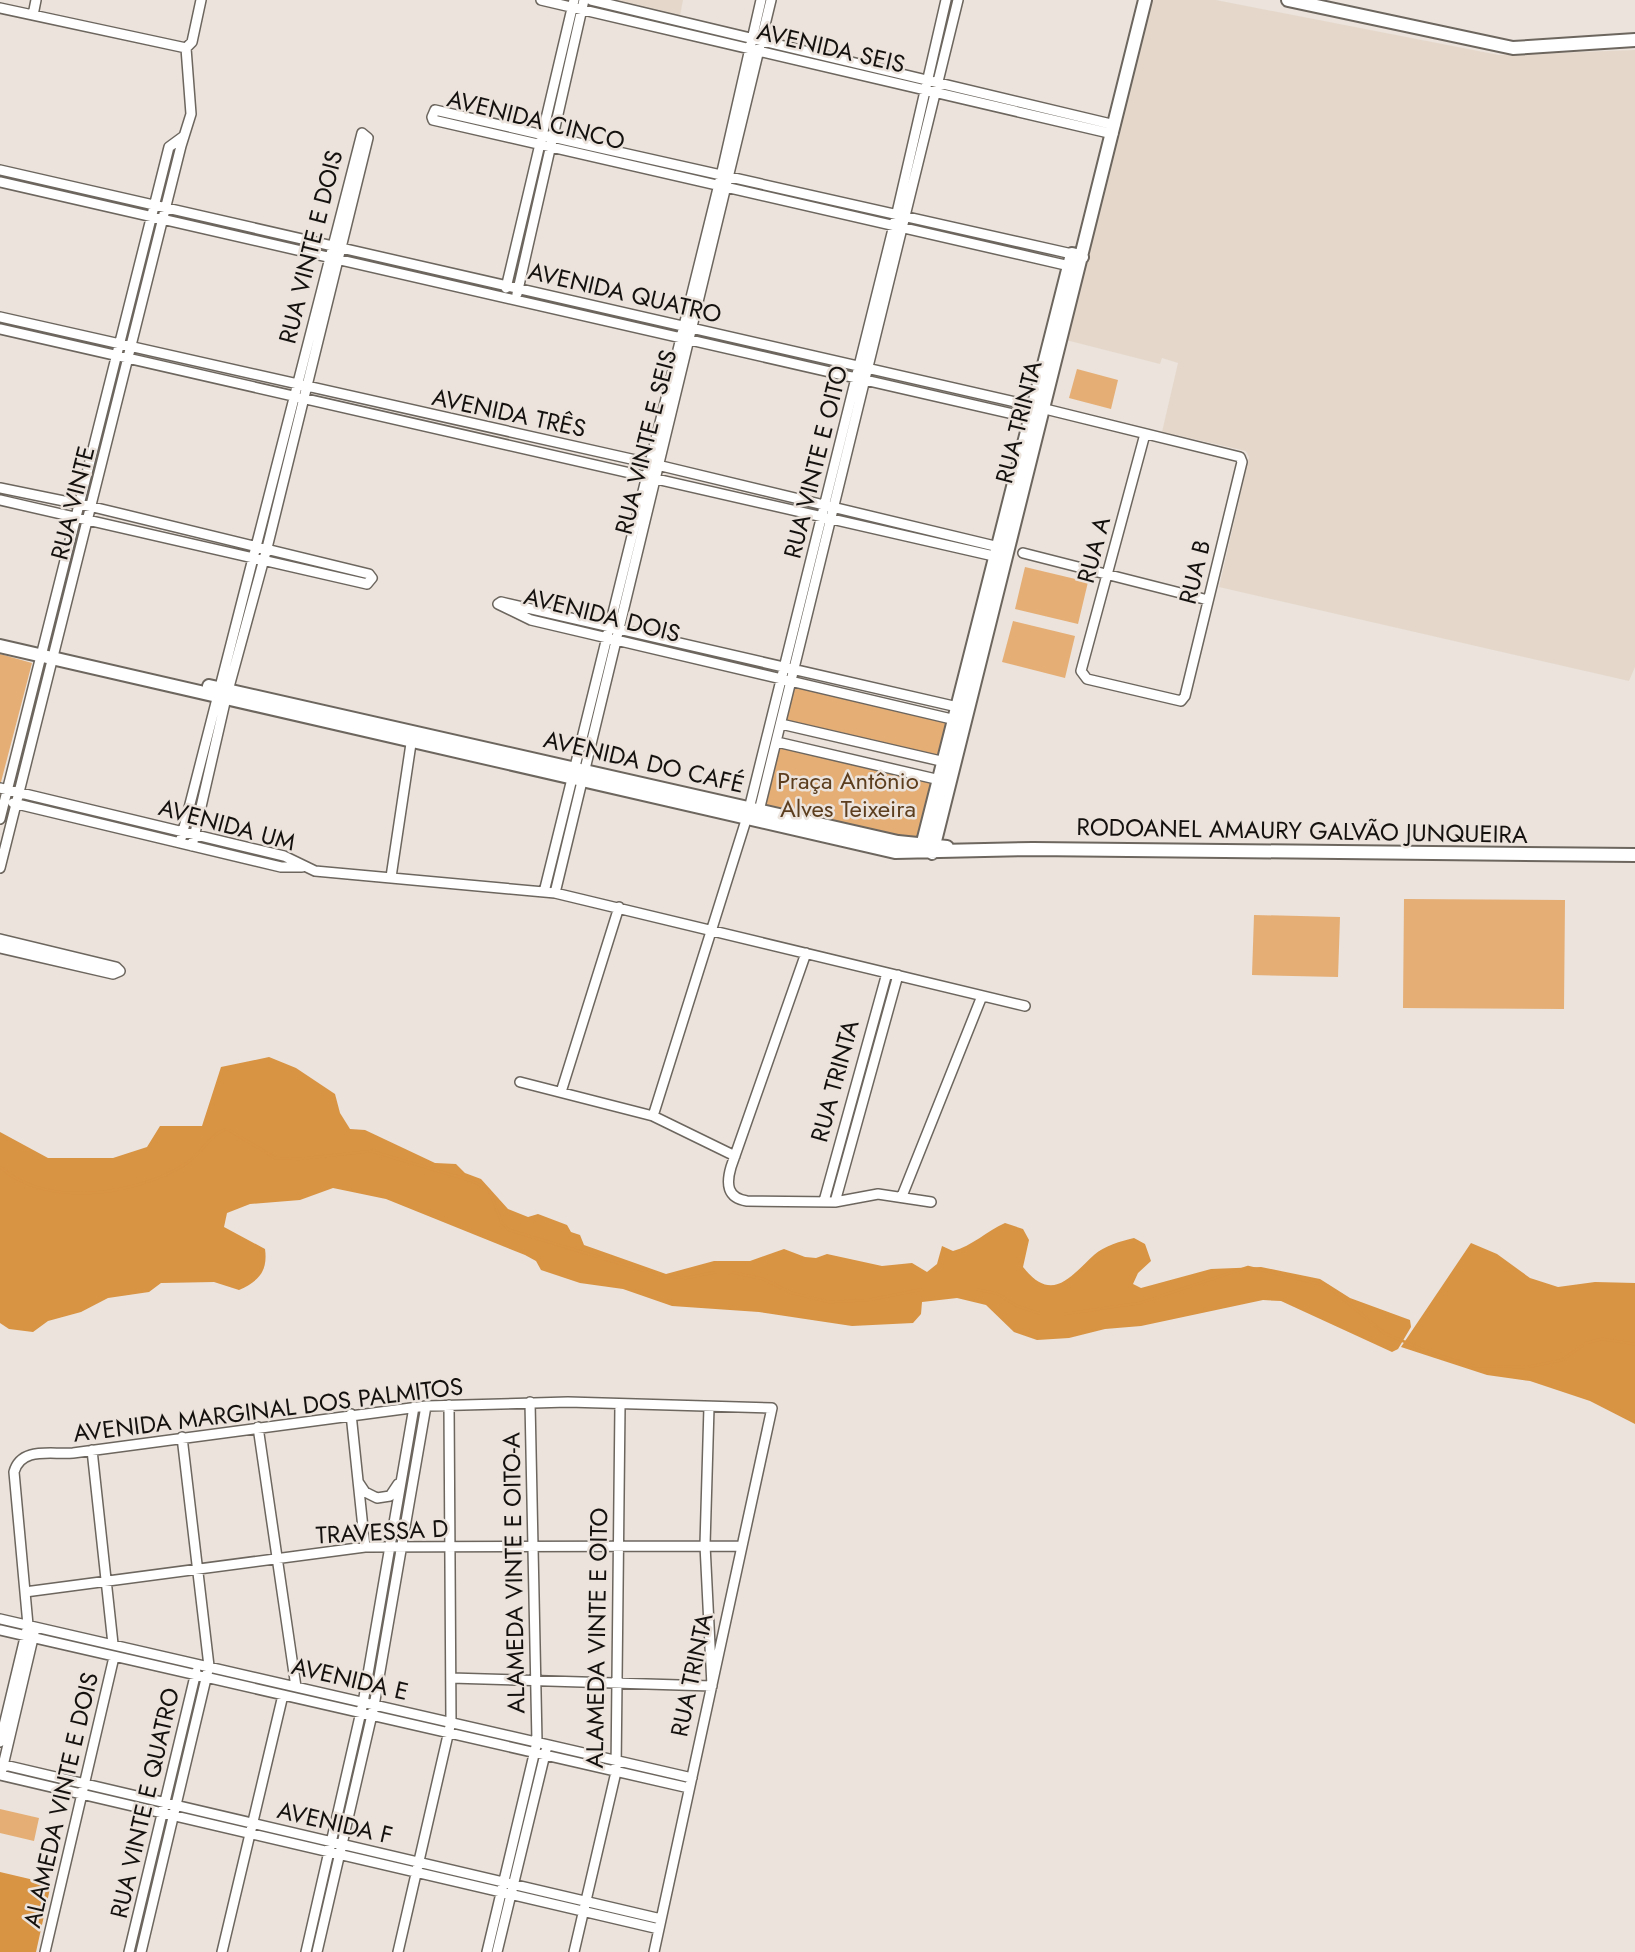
<svg xmlns="http://www.w3.org/2000/svg" width="1635" height="1952" font-family="Jost,sans-serif">
	<rect width="100%" height="100%" fill="#ebe3dc"/>
	<!-- built -->
	<path fill="#e5d8cb" d="M 591,0 L 683,0 L 679,21 Z
		M 1153,0 L 1216,0 L 1499,55 L 1635,50 L 1635,667 L 1629,681 L 1219,587 L 1249,457 L 1246,451 L 1162,432 L 1178,363 L 1162,358 L 1160,364 L 1062,339 L 1115,125 Z"/>
	<!-- green -->
	<path fill="#e5ae75" d="M 1077,369 L 1118,380 L 1111,409 L 1069,398 Z
		M 1025,567 L 1088,582 L 1078,624 L 1015,609 Z
		M 1013,621 L 1075,636 L 1065,678 L 1002,662 Z
		M 0,654 L 32,663 L 1,782 L 0,782 Z
		M 793,682 L 955,720 L 945,762 L 781,724 Z
		M 777,742 L 940,780 L 923,845 L 759,809 Z
		M 1404,899 L 1565,900 L 1564,1009 L 1403,1008 Z
		M 1254,915 L 1340,917 L 1338,977 L 1252,975 Z
		M 0,1809 L 39,1818 L 34,1841 L 0,1833 Z"/>
	<!-- forest -->
	<path fill="#d89343" d="M 269,1057 L 296,1068 L 335,1094 L 340,1113 L 350,1129 L 365,1130 L 435,1163 L 456,1164 L 465,1173 L 481,1179 L 508,1209 L 528,1217 L 538,1214 L 567,1225 L 571,1232 L 580,1235 L 584,1245 L 666,1274 L 714,1261 L 750,1261 L 784,1249 L 805,1257 L 816,1258 L 827,1254 L 882,1266 L 912,1263 L 927,1272 L 937,1264 L 942,1246 L 953,1251 C 972,1246 987,1231 1005,1223 L 1023,1229 L 1029,1240 L 1023,1267 C 1052,1304 1070,1277 1094,1255 C 1104,1246 1121,1241 1134,1238 L 1145,1244 L 1151,1261 L 1138,1273 L 1133,1284 L 1141,1288 L 1211,1269 L 1261,1267 L 1320,1279 L 1350,1298 L 1410,1320 L 1411,1327 L 1398,1349 L 1392,1352 L 1281,1301 L 1263,1300 L 1141,1326 L 1105,1329 L 1069,1338 L 1037,1340 L 1014,1332 L 986,1305 L 957,1298 L 922,1302 L 921,1314 L 913,1323 L 852,1326 L 759,1312 L 672,1306 L 623,1289 L 580,1283 L 541,1270 L 536,1261 L 525,1255 L 386,1199 L 333,1188 L 300,1200 L 250,1204 L 227,1213 L 224,1227 L 265,1249 C 268,1271 259,1281 239,1290 L 214,1282 L 161,1283 L 149,1292 L 108,1298 L 81,1312 L 48,1321 L 33,1332 L 9,1329 L 0,1323 L 0,1132 L 48,1158 L 113,1158 L 147,1147 L 160,1126 L 202,1126 L 221,1067 Z
		M 1471,1243 L 1497,1254 L 1530,1278 L 1558,1287 L 1595,1282 L 1635,1283 L 1635,1424 L 1590,1401 L 1530,1381 L 1487,1375 L 1401,1347 Z
		M 0,1872 L 51,1884 L 36,1952 L 0,1952 Z"/>
	<g fill="none" stroke-linecap="round" stroke-linejoin="round">
		<!-- stream -->
		<path stroke="#d89343" stroke-width="2.5" d="M 0,1167 C 47,1209 138,1195 187,1163 C 201,1154 211,1133 227,1129 L 275,1158 L 299,1159 L 371,1151 L 472,1181 L 489,1190 L 502,1223 L 509,1230 L 658,1275 L 686,1278 L 716,1272 L 731,1272 L 763,1279 L 792,1293 L 829,1302 L 869,1300 L 923,1289 L 976,1289 L 998,1294 L 1017,1306 L 1041,1314 L 1064,1314 L 1140,1303 L 1248,1267 L 1328,1286 L 1384,1333 L 1431,1353 L 1474,1366 L 1528,1367 L 1562,1360 L 1586,1343 L 1602,1339 L 1635,1344"/>
		<!-- street casing -->
		<g stroke="#6c665f" stroke-width="12">
			<path id="street" d="M 541,0 L 1113,134
				M 591,0 L 1115,125
				M 0,8 L 186,48 L 192,42 L 201,0
				M 33,15 L 36,0
				M 0,170 L 1033,406 L 1240,457 L 1242,462 L 1185,696 L 1181,701 L 1087,679 L 1081,671 L 1145,434
				M 0,182 L 1035,419
				M 1072,254 C 859,207 647,159 435,110 L 432,117 L 433,120 L 1074,267
				M 506,288 L 574,0
				M 517,294 L 584,0
				M 0,317 L 649,463 L 1003,548
				M 0,329 L 998,557
				M 0,488 L 93,507 L 369,574 L 372,578 L 367,584 L 0,500
				M 1023,553 L 1208,600
				M 498,604 L 501,602 L 962,708
				M 498,604 L 531,620 L 960,721
				M 781,724 L 945,762
				M 777,742 L 940,780
				M 0,788 L 284,856 L 315,871 L 555,893 L 1025,1006
				M 13,803 L 281,867 L 302,867
				M 758,815 L 958,0
				M 0,819 L 169,147 L 184,136
				M 180,843 L 362,133 L 368,138 L 267,548 L 226,698 L 192,846
				M 0,868 L 181,146 L 191,114 L 186,48
				M 391,877 L 412,737
				M 544,892 L 721,176 L 761,0
				M 555,893 L 771,0
				M 0,939 L 116,967 L 120,971
				M 0,948 L 113,974 L 120,971
				M 806,953 L 731,1167 C 726,1184 727,1198 747,1201 L 835,1202 L 878,1194 L 931,1202
				M 520,1082 L 653,1116 L 735,1156
				M 561,1092 L 619,907
				M 653,1116 L 747,817 L 896,217 L 946,0
				M 902,1196 L 982,996
				M 824,1201 L 887,973
				M 835,1202 L 898,975
				M 351,1414 L 365,1547
				M 258,1427 L 296,1687
				M 92,1450 L 113,1644
				M 359,1483 L 365,1492 L 377,1498 L 390,1496 L 398,1484
				M 25,1592 L 365,1547 L 742,1546
				M 0,1619 L 692,1778
				M 0,1630 L 689,1788
				M 451,1678 L 712,1686 L 705,1545 L 709,1407
				M 0,1742 L 28,1625 L 14,1472 C 21,1446 52,1455 73,1453 L 426,1406 L 568,1402 L 772,1408 L 654,1952
				M 0,1764 L 661,1919
				M 2,1770 L 34,1634
				M 0,1775 L 659,1929
				M 45,1952 L 114,1657
				M 129,1952 L 196,1672
				M 141,1952 L 209,1666 L 182,1437
				M 222,1952 L 283,1695
				M 306,1952 L 363,1703 L 414,1407
				M 317,1952 L 374,1706 L 426,1406
				M 398,1952 L 451,1722 L 449,1405
				M 487,1952 L 537,1742 L 530,1402
				M 497,1952 L 546,1750
				M 574,1952 L 616,1772 L 620,1405"/>
		</g>
		<!-- secondary casing -->
		<g stroke="#6c665f" stroke-width="16">
			<path id="secondary" d="M 1288,0 L 1513,48 L 1635,40
				M 0,646 L 895,852 L 1033,849 L 1635,855
				M 209,686 L 898,842 L 947,847
				M 921,850 L 1072,254 L 1082,257
				M 932,853 L 1145,0"/>
		</g>
		<!-- street -->
		<use href="#street" stroke="#fff" stroke-width="9"/>
		<!-- secondary -->
		<use href="#secondary" stroke="#fff" stroke-width="12"/>
	</g>
	<g text-anchor="middle" stroke-width="5" stroke-linejoin="round" paint-order="stroke">
		<!-- street labels -->
		<g font-size="24" fill="#14110f" stroke="#ebe3dc">
			<text transform="translate(831 48) rotate(13)" y="8">AVENIDA SEIS</text>
			<text transform="translate(536 120) rotate(14)" y="8">AVENIDA CINCO</text>
			<text transform="translate(311 247) rotate(-76)" y="8">RUA VINTE E DOIS</text>
			<text transform="translate(625 293) rotate(13)" y="8">AVENIDA QUATRO</text>
			<text transform="translate(509 413) rotate(12)" y="8">AVENIDA TRÊS</text>
			<text transform="translate(1019 422) rotate(-76)" y="8">RUA TRINTA</text>
			<text transform="translate(646 442) rotate(-76)" y="8">RUA VINTE E SEIS</text>
			<text transform="translate(816 462) rotate(-76)" y="8">RUA VINTE E OITO</text>
			<text transform="translate(73 503) rotate(-76)" y="8">RUA VINTE</text>
			<text transform="translate(1094 550) rotate(-75)" y="8">RUA A</text>
			<text transform="translate(1195 572) rotate(-76)" y="8">RUA B</text>
			<text transform="translate(602 615) rotate(14)" y="8">AVENIDA DOIS</text>
			<text transform="translate(644 762) rotate(13)" y="8">AVENIDA DO CAFÉ</text>
			<text transform="translate(227 825) rotate(15)" y="8">AVENIDA UM</text>
			<text transform="translate(1302 831) rotate(1)" y="8">RODOANEL AMAURY GALVÃO JUNQUEIRA</text>
			<text transform="translate(835 1081) rotate(-75)" y="8">RUA TRINTA</text>
			<text transform="translate(268 1410) rotate(-7)" y="8">AVENIDA MARGINAL DOS PALMITOS</text>
			<text transform="translate(382 1532) rotate(-3)" y="8">TRAVESSA D</text>
			<text transform="translate(514 1573) rotate(-91)" y="8">ALAMEDA VINTE E OITO-A</text>
			<text transform="translate(597 1638) rotate(-89)" y="8">ALAMEDA VINTE E OITO</text>
			<text transform="translate(692 1675) rotate(-78)" y="8">RUA TRINTA</text>
			<text transform="translate(350 1679) rotate(13)" y="8">AVENIDA E</text>
			<text transform="translate(61 1800) rotate(-77)" y="8">ALAMEDA VINTE E DOIS</text>
			<text transform="translate(145 1803) rotate(-77)" y="8">RUA VINTE E QUATRO</text>
			<text transform="translate(335 1823) rotate(13)" y="8">AVENIDA F</text>
		</g>
		<!-- park labels -->
		<g font-size="24" fill="#5c3e1e" stroke="#ebe3dc">
			<text x="848" y="789">Praça Antônio<tspan x="848" dy="28">Alves Teixeira</tspan></text>
		</g>
	</g>
</svg>
